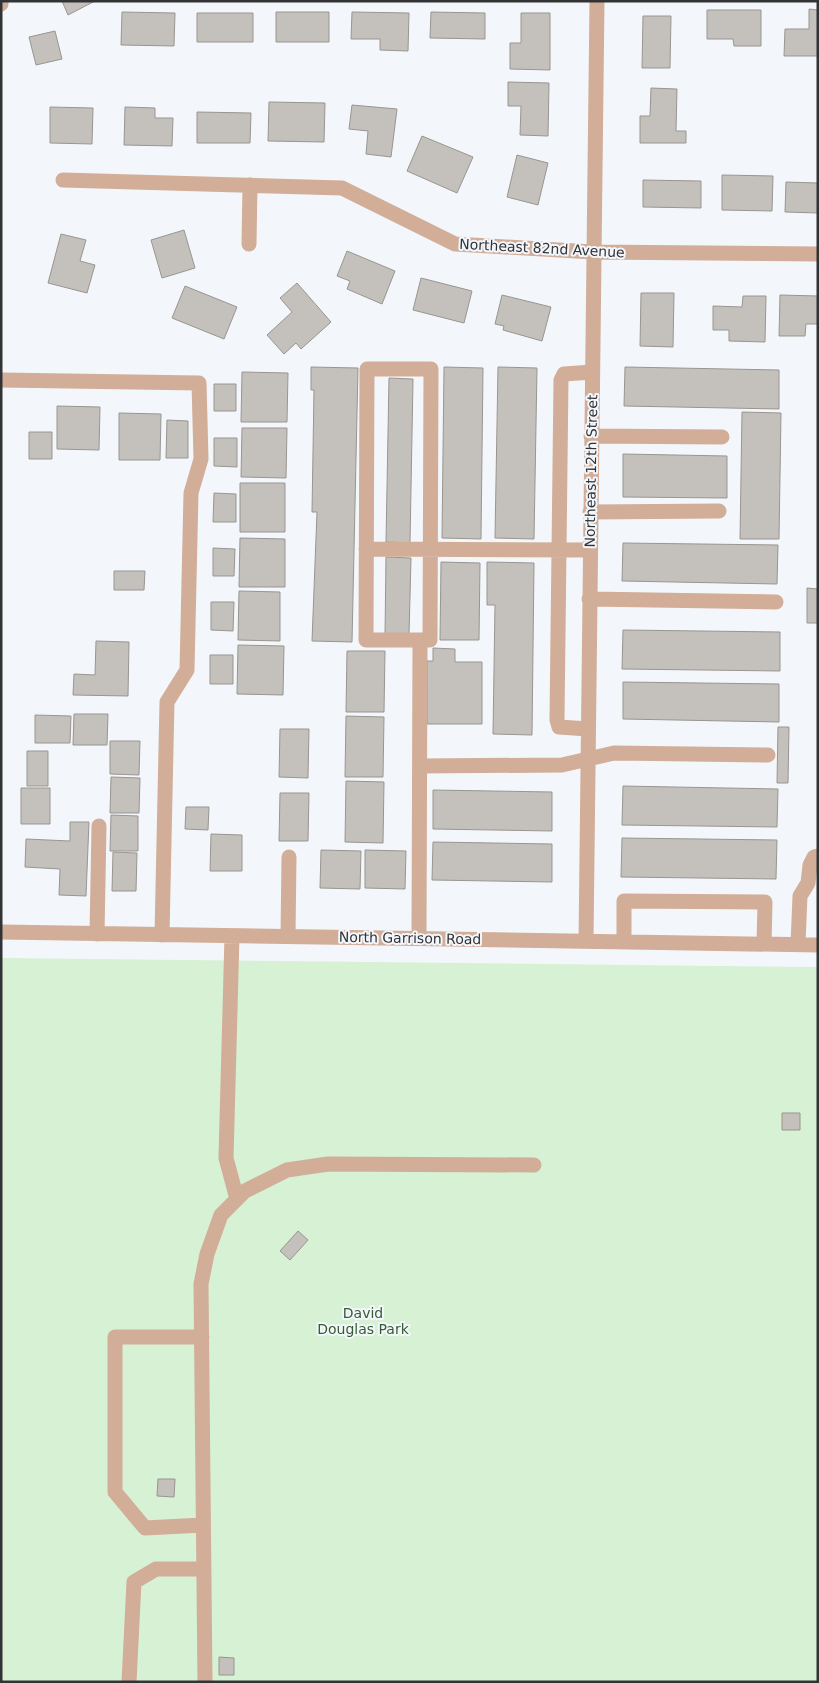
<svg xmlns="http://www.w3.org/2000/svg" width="819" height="1683" font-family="'DejaVu Sans',sans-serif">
	<rect width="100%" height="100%" fill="#f3f7fc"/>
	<!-- green -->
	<path fill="#d7f1d4" d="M 2,958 L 818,967 L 818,1682 L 1,1682 Z"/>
	<!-- building -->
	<path fill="#c4c0bb" stroke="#999590" d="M 62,1 L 95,1 L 68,15 Z
		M 809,9 L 818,10 L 818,56 L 784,56 L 785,29 L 809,29 Z
		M 707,10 L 761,10 L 761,46 L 734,46 L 733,39 L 707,39 Z
		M 122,12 L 175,13 L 174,46 L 121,45 Z
		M 276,12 L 329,12 L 329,42 L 276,42 Z
		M 352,12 L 409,13 L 408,51 L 380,50 L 380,39 L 351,39 Z
		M 431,12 L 485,13 L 485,39 L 430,38 Z
		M 197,13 L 253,13 L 253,42 L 197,42 Z
		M 521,13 L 550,13 L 550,70 L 510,69 L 510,43 L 521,43 Z
		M 643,16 L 671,16 L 670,68 L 642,68 Z
		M 55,31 L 62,59 L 36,65 L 29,37 Z
		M 508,82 L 549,83 L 548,136 L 520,135 L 521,106 L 508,106 Z
		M 651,88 L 677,89 L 676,131 L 686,131 L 686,143 L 640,143 L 640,116 L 650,116 Z
		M 269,102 L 325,103 L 324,142 L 268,141 Z
		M 352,105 L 397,109 L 391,157 L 366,154 L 368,131 L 349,129 Z
		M 50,107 L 93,108 L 92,144 L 50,143 Z
		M 125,107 L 155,108 L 155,118 L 173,118 L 172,146 L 124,145 Z
		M 197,112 L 251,113 L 250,143 L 197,143 Z
		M 422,136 L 473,157 L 457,193 L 407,171 Z
		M 517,155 L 548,163 L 538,205 L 507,197 Z
		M 722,175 L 773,176 L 772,211 L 722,210 Z
		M 643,180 L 701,181 L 701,208 L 643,207 Z
		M 786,182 L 818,183 L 818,213 L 785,212 Z
		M 184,230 L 195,268 L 162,278 L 151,240 Z
		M 61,234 L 86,240 L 80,261 L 95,265 L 87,293 L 48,283 Z
		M 347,251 L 395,271 L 382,304 L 347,289 L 350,281 L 337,276 Z
		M 421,278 L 472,291 L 464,323 L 413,310 Z
		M 297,283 L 331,322 L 301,349 L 296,343 L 284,354 L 267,335 L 292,312 L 280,298 Z
		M 185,286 L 237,307 L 224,339 L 172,318 Z
		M 641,293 L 674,293 L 673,347 L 640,346 Z
		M 502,295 L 551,307 L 542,341 L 503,330 L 504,326 L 495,324 Z
		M 780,295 L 818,296 L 818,324 L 806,324 L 805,336 L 779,336 Z
		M 743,296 L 766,296 L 765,342 L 729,341 L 729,330 L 713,330 L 713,306 L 742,307 Z
		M 311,367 L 358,368 L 352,642 L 312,641 L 317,512 L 312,512 L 314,390 L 311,390 Z
		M 444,367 L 483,368 L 481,539 L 442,538 Z
		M 498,367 L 537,368 L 534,539 L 495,538 Z
		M 625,367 L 779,370 L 779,409 L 624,406 Z
		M 242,372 L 288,373 L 287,422 L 241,422 Z
		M 389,378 L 413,379 L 410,543 L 386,542 Z
		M 214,384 L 236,384 L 236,411 L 214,411 Z
		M 57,406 L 100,407 L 99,450 L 57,449 Z
		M 742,412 L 781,413 L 779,539 L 740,539 Z
		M 119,413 L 161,414 L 160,460 L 119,460 Z
		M 167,420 L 188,421 L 188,458 L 166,458 Z
		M 242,428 L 287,428 L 286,478 L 241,477 Z
		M 29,432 L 52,432 L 52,459 L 29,459 Z
		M 214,438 L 237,438 L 237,467 L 214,466 Z
		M 623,454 L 727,456 L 727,498 L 623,497 Z
		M 240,483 L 285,483 L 285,532 L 240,532 Z
		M 214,493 L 236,494 L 236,522 L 213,522 Z
		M 240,538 L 285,539 L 285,587 L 239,587 Z
		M 623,543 L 778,545 L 777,584 L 622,581 Z
		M 213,548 L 235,549 L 234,576 L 213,576 Z
		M 386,557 L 411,558 L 409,635 L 385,635 Z
		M 441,562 L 480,563 L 479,640 L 440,640 Z
		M 487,562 L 534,563 L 532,735 L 493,734 L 495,605 L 487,605 Z
		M 114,571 L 145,571 L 144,590 L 114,590 Z
		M 807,588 L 818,589 L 818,623 L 807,623 Z
		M 239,591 L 280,592 L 280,641 L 238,640 Z
		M 211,602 L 234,602 L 233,631 L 211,630 Z
		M 623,630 L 780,632 L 780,671 L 622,669 Z
		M 96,641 L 129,642 L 128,696 L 73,695 L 74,674 L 95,675 Z
		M 238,645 L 284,646 L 283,695 L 237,694 Z
		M 433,648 L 455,649 L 455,662 L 482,662 L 482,724 L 427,724 L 427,661 L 433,661 Z
		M 347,651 L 385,651 L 384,712 L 346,712 Z
		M 210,655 L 233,655 L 233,684 L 210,684 Z
		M 623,682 L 779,684 L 779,722 L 623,719 Z
		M 74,714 L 108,714 L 107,745 L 73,745 Z
		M 35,715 L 71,716 L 70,743 L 35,743 Z
		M 346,716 L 384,717 L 383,777 L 345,777 Z
		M 778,727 L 789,727 L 788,783 L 777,783 Z
		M 280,729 L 309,729 L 308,778 L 279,777 Z
		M 110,741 L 140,741 L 139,775 L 110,774 Z
		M 27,751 L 48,751 L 48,786 L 27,786 Z
		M 111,777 L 140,778 L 139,813 L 110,813 Z
		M 346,781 L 384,782 L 383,843 L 345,842 Z
		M 623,786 L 778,789 L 777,827 L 622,825 Z
		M 21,788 L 50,788 L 50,824 L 21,824 Z
		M 433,790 L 552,792 L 552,831 L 433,829 Z
		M 280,793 L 309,793 L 308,841 L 279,841 Z
		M 186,807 L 209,807 L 208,830 L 185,829 Z
		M 111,815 L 138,816 L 138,851 L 110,851 Z
		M 70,822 L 89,822 L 86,896 L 59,895 L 60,869 L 25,867 L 26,839 L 70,841 Z
		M 211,834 L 242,835 L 242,871 L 210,871 Z
		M 622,838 L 777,840 L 776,879 L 621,877 Z
		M 433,842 L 552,844 L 552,882 L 432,880 Z
		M 321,850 L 361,851 L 360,889 L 320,888 Z
		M 365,850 L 406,851 L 405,889 L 365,888 Z
		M 113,852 L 137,853 L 136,891 L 112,891 Z
		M 782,1113 L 800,1113 L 800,1130 L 782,1130 Z
		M 298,1231 L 308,1240 L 290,1260 L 280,1251 Z
		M 158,1479 L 175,1479 L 174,1497 L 157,1496 Z
		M 219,1657 L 234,1658 L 234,1675 L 219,1675 Z"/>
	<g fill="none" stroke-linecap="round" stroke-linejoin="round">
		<!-- minor -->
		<path stroke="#d2ad98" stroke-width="15" d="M 1,4 L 1,1
			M 63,180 L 342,188 L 455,244 L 593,252 L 818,254
			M 249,244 L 250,185
			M 1,380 L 199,383 L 201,459 L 191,493 L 187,670 L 167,702 L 162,935
			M 591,436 L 722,437
			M 590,512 L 719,511
			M 366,549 L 590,550
			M 589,599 L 776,602
			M 588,729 L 559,727 L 557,720 L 561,380 L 564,374 L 592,372
			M 420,766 L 562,765 L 614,753 L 768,755
			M 1,932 L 818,945
			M 97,934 L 99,826
			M 232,936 L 226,1158 L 237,1199
			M 288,936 L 289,857
			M 419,938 L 420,640 L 366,640 L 367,369 L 431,369 L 430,640 L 420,640
			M 586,941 L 597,1
			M 624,941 L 624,901 L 765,902 L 764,944
			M 798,944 L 800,896 L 808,883 L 810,865 L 814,857 L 818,856
			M 202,1337 L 115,1337 L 115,1492 L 145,1528 L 203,1525
			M 129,1682 L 134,1582 L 156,1569 L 204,1569
			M 205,1682 L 201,1284 L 207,1254 L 221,1215 L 245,1191 L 287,1170 L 328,1164 L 534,1165"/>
	</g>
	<g text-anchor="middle" stroke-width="4" stroke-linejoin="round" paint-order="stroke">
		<!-- street labels -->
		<g font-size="14" fill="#323335" stroke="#f3f7fc">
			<text transform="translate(542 248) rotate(3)" y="5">Northeast 82nd Avenue</text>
			<text transform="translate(591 471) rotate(-89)" y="5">Northeast 12th Street</text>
			<text transform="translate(410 938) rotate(1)" y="5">North Garrison Road</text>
		</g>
		<!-- park labels -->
		<g font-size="14" fill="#335d2f" stroke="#f3f7fc">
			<text x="363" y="1318">David<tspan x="363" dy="16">Douglas Park</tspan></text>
		</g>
	</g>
	<!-- border -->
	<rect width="819" height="1683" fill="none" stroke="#323335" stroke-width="5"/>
</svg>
